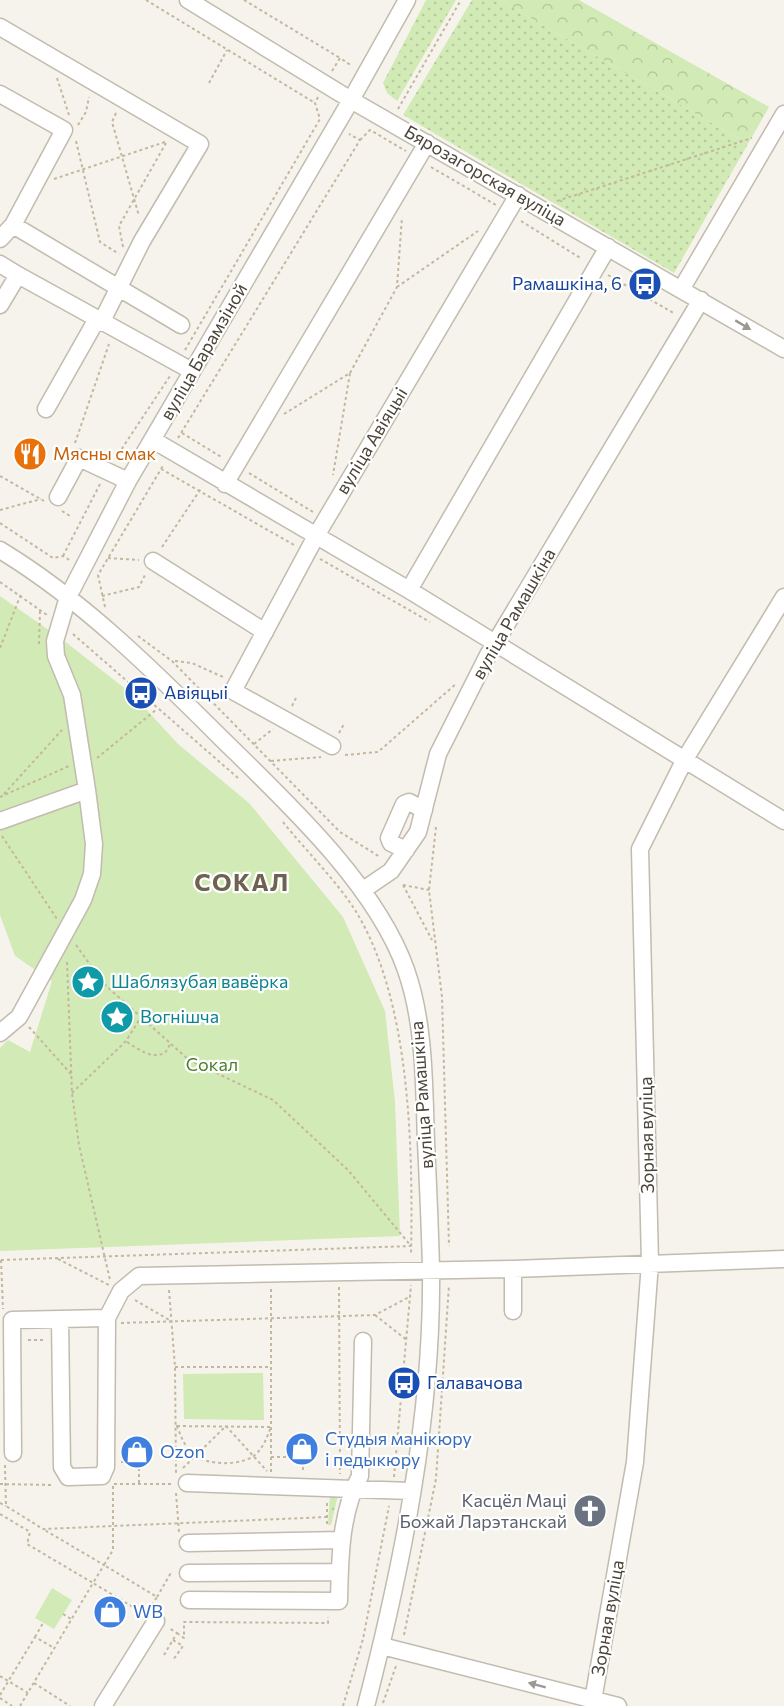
<svg xmlns="http://www.w3.org/2000/svg" width="784" height="1706" font-family="Commissioner,sans-serif">
	<defs>
		<pattern id="grass-dots" width="8" height="8" patternUnits="userSpaceOnUse" patternTransform="scale(1.5)"><rect width="8" height="8" fill="#d2eab5"/><path d="M2 2h.1M6 6h.1" fill="none" stroke="#b6ca9c" stroke-width="1.8" stroke-linecap="round"/></pattern>
		<pattern id="forest-crowns" width="20" height="18" patternUnits="userSpaceOnUse" patternTransform="scale(1.5)"><rect width="20" height="18" fill="#d2eab5"/><path d="M2 6a3 3 0 1 1 6 0M12 15a3 3 0 1 1 6 0" fill="none" stroke="#b6ca9c"/></pattern>
	</defs>
	<rect width="100%" height="100%" fill="#f6f3ec"/>
	<!-- grass -->
	<path fill="url(#grass-dots)" d="M 426,0 L 456,0 L 397,101 L 387,93 L 383,83 Z
		M 472,0 L 500,0 L 748,144 L 674,273 L 403,115 Z
		M 330,1493 L 338,1495 L 331,1525 L 328,1525 Z"/>
	<!-- forest -->
	<path fill="url(#forest-crowns)" d="M 500,0 L 579,0 L 769,107 L 748,144 Z"/>
	<!-- green -->
	<path fill="#d2eab5" d="M 0,596 L 63,640 L 132,694 L 178,744 L 249,803 L 343,917 L 385,1011 L 395,1102 L 400,1236 L 0,1251 L 0,1048 L 8,1040 L 30,1052 L 52,981 L 15,956 L 0,915 Z
		M 263,1373 L 264,1420 L 184,1419 L 183,1374 Z
		M 52,1588 L 72,1600 L 54,1629 L 35,1618 Z"/>
	<g fill="none" stroke-linecap="round" stroke-linejoin="round">
		<!-- minor casing -->
		<g stroke="#c2bbae" stroke-width="19">
			<path id="minor" d="M 188,0 L 351,100 L 784,349
				M 0,27 L 200,144 L 142,241 L 103,319 L 93,326 L 46,409
				M 0,94 L 64,130 L 13,225 L 0,239
				M 13,225 L 181,325
				M 0,264 L 18,275
				M 682,288 L 784,114
				M 0,305 L 18,275 L 192,371
				M 153,440 L 409,590 L 784,821
				M 225,484 L 427,143
				M 58,497 L 79,458 L 128,481
				M 0,550 C 81,599 152,669 219,736 C 283,799 376,884 406,970 C 425,1024 424,1086 426,1142 C 428,1184 430,1227 431,1269 C 433,1414 402,1567 366,1706
				M 153,561 L 265,632
				M 409,590 L 608,247
				M 332,746 L 233,691 L 316,536 L 518,195
				M 0,821 L 87,790 L 72,695 L 56,656 L 55,641 L 68,597 L 128,481 L 351,100 L 407,0
				M 406,850 L 391,843 L 389,838 L 404,804 L 409,802 L 424,810
				M 363,890 L 391,871 L 418,832 L 438,754 L 488,655 L 701,300
				M 0,1033 L 19,1017 L 83,900 L 92,874 L 94,844 L 87,790
				M 513,1269 L 513,1311
				M 60,1319 L 62,1467 L 68,1477 L 102,1476 L 106,1467 L 107,1318 L 121,1291 L 139,1276 L 513,1269 L 784,1259
				M 13,1453 L 12,1320 L 107,1318
				M 187,1483 L 411,1491
				M 188,1543 L 341,1540
				M 188,1573 L 340,1572
				M 189,1600 L 339,1601 C 340,1559 340,1514 360,1476 L 363,1341
				M 382,1646 L 618,1706
				M 103,1706 L 156,1621
				M 592,1706 L 635,1462 L 650,1263 L 640,849 L 685,759 L 784,597"/>
		</g>
		<!-- path -->
		<path stroke="#c4b79f" stroke-width="2" stroke-dasharray="3 3" stroke-linecap="butt" d="M 146,0 L 315,103
			M 244,0 L 340,58
			M 332,71 L 340,58 L 352,66
			M 57,78 L 69,115
			M 209,83 L 227,50
			M 398,109 L 461,0
			M 116,113 L 112,122 L 139,216
			M 78,125 L 86,112 L 89,97
			M 360,140 L 370,130 L 406,151
			M 76,141 L 100,242 L 119,254
			M 431,167 L 496,205
			M 54,179 L 165,142
			M 557,201 L 752,138
			M 521,221 L 582,259
			M 123,247 L 119,226 L 166,143
			M 608,275 L 675,314
			M 397,287 L 478,231
			M 185,350 L 320,119 L 315,103 L 318,97
			M 350,373 L 397,287 L 402,217
			M 284,414 L 350,373 L 333,475
			M 182,433 L 223,458
			M 178,438 L 360,140 L 349,134
			M 75,443 L 109,344
			M 115,459 L 170,376
			M 161,469 L 294,545
			M 249,473 L 313,512
			M 0,476 L 44,501
			M 0,510 L 41,499
			M 62,511 L 70,516
			M 0,523 L 53,558 L 63,556 L 71,561
			M 162,547 L 202,487
			M 63,556 L 100,484
			M 108,558 L 139,560
			M 320,559 L 430,622
			M 0,582 L 47,615
			M 102,596 L 139,587 L 146,573
			M 105,607 L 98,575 L 164,464
			M 73,634 L 238,778
			M 138,636 L 172,661 L 340,832 L 380,857
			M 39,644 L 40,611
			M 0,648 L 21,594
			M 175,661 L 192,663 L 223,677
			M 292,706 L 296,698
			M 339,733 L 344,724
			M 254,744 L 273,729
			M 345,755 L 378,752 L 457,683
			M 97,758 L 157,709
			M 271,761 L 321,757
			M 4,794 L 62,730
			M 0,797 L 69,766
			M 283,822 C 306,851 335,879 355,910 C 411,1000 413,1150 411,1255
			M 436,827 L 429,890 L 442,997 L 449,1246
			M 2,836 L 57,919
			M 403,885 L 432,940
			M 403,885 L 429,890
			M 76,945 L 104,984 L 189,1060 L 273,1100 L 348,1170 L 411,1246
			M 67,962 L 72,1093 L 79,1145 L 110,1280
			M 29,1027 L 71,1074
			M 127,1042 C 140,1050 150,1059 165,1053 L 171,1043
			M 72,1093 L 126,1041 L 141,1017
			M 58,1259 L 109,1285
			M 1,1260 L 3,1309
			M 1,1260 L 411,1246
			M 339,1287 L 340,1474
			M 169,1290 L 175,1367 L 176,1473
			M 135,1300 L 171,1321
			M 375,1315 L 408,1341
			M 121,1323 L 375,1315 L 411,1296
			M 28,1340 L 46,1340
			M 175,1367 L 271,1367
			M 177,1426 L 271,1427 C 267,1437 264,1447 255,1455 C 241,1466 206,1466 193,1454 C 184,1446 181,1436 177,1426 Z
			M 271,1457 L 303,1457 L 303,1473
			M 121,1462 L 139,1462 L 139,1484
			M 5,1465 L 6,1506 L 43,1529 L 327,1517
			M 183,1468 L 226,1426 L 267,1471
			M 271,1472 L 271,1288
			M 394,1477 L 411,1285
			M 0,1484 L 54,1485
			M 114,1484 L 171,1484
			M 113,1486 L 113,1550 L 104,1565 L 157,1597 L 150,1608
			M 176,1493 L 179,1532
			M 0,1503 L 6,1506
			M 0,1514 L 30,1532 L 27,1544 L 93,1583 L 104,1565 L 43,1529
			M 327,1524 L 327,1503
			M 157,1597 L 172,1571
			M 120,1613 L 126,1603
			M 63,1614 L 71,1619
			M 177,1633 L 184,1638 L 184,1622 L 328,1623 L 328,1617
			M 404,1635 L 436,1479 L 449,1285
			M 35,1637 L 43,1623
			M 173,1640 L 183,1646 L 173,1660
			M 164,1655 L 177,1633 L 169,1628
			M 0,1676 L 28,1693
			M 34,1683 L 70,1706
			M 0,1695 L 35,1637 L 54,1648
			M 0,1698 L 12,1706
			M 383,1703 L 396,1666
			M 20,1706 L 93,1583 L 143,1613
			M 343,1706 L 363,1639 L 389,1506"/>
		<!-- minor -->
		<use href="#minor" stroke="#fff" stroke-width="16"/>
	</g>
	<!-- one-way arrows -->
	<defs><path id="oneway-solid" d="M-6-.8H1V-3.2L6.5 0L1 3.2V.8H-6Z" transform="scale(1.5)"/></defs>
	<g fill="#9c9892">
		<use href="#oneway-solid" transform="translate(743 325) rotate(31)"/>
		<use href="#oneway-solid" transform="translate(537 1685) rotate(-165)"/>
	</g>
	<!-- icons -->
	<defs>
		<g id="bus-disc" transform="scale(1.725)"><circle r="9.5" fill="#1a4fb4" stroke="#fff"/><path d="M-5-6H5V4H4V6H2V4H-2V6H-4V4H-5ZM-3.5-4V0h7V-4ZM-3.5 1.2v1.5H-2V1.2ZM2 1.2v1.5H3.5V1.2Z" fill="#fff"/></g>
		<g id="restaurant-disc" transform="scale(1.725)"><circle r="9.5" fill="#e8710a" stroke="#fff"/><path d="M-5-6h1v4h1v-4h1v4h1v-4h1v5L-1.5 .5V6h-2V.5L-5-1ZM5-6V6H3V1.5H1.5Q1.5-4 5-6Z" fill="#fff"/></g>
		<g id="sight-disc" transform="scale(1.725)"><circle r="9.5" fill="#0f9aa8" stroke="#fff"/><path d="M0-6L1.8-2.2L6-1.7L2.9 1.2L3.7 5.4L0 3.3L-3.7 5.4L-2.9 1.2L-6-1.7L-1.8-2.2Z" fill="#fff"/></g>
		<g id="shop-disc" transform="scale(1.725)"><circle r="9.5" fill="#3f7fe0" stroke="#fff"/><path d="M-5-2.5h2.3a2.7 3.5 0 0 1 5.4 0H5L5.5 6h-11ZM-1.5-2.5h3a1.5 2.3 0 0 0-3 0Z" fill="#fff"/></g>
		<g id="church-disc" transform="scale(1.725)"><circle r="9.5" fill="#6b7280" stroke="#fff"/><path d="M-1.2-6h2.4v3.5h3.3v2.4h-3.3V6h-2.4V-.1h-3.3v-2.4h3.3Z" fill="#fff"/></g>
	</defs>
	<g fill-rule="evenodd">
		<use href="#bus-disc" x="645" y="284"/>
		<use href="#restaurant-disc" x="30" y="454"/>
		<use href="#bus-disc" x="141" y="693"/>
		<use href="#sight-disc" x="88" y="982"/>
		<use href="#sight-disc" x="117" y="1017"/>
		<use href="#bus-disc" x="404" y="1383"/>
		<use href="#shop-disc" x="302" y="1449"/>
		<use href="#shop-disc" x="137" y="1452"/>
		<use href="#church-disc" x="590" y="1511"/>
		<use href="#shop-disc" x="110" y="1612"/>
	</g>
	<g text-anchor="middle" stroke-width="4.5" stroke-linejoin="round" paint-order="stroke">
		<!-- street labels -->
		<g font-size="18" fill="#4b4439" stroke="#fff">
			<text transform="translate(485 176) rotate(30)" y="6">Бярозагорская вуліца</text>
			<text transform="translate(204 352) rotate(-60)" y="6">вуліца Барамзіной</text>
			<text transform="translate(372 441) rotate(-59)" y="6">вуліца Авіяцыі</text>
			<text transform="translate(514 614) rotate(-60)" y="6">вуліца Рамашкіна</text>
			<text transform="translate(422 1095) rotate(-94)" y="6">вуліца Рамашкіна</text>
			<text transform="translate(647 1135) rotate(-91)" y="6">Зорная вуліца</text>
			<text transform="translate(608 1618) rotate(-80)" y="6">Зорная вуліца</text>
		</g>
		<!-- transit labels -->
		<g font-size="18" fill="#164399" stroke="#fff" text-anchor="start">
			<text x="622" y="290" text-anchor="end">Рамашкіна, 6</text>
			<text x="164" y="699">Авіяцыі</text>
			<text x="427" y="1389">Галавачова</text>
		</g>
		<!-- food labels -->
		<g font-size="18" fill="#c56008" stroke="#fff" text-anchor="start">
			<text x="53" y="460">Мясны смак</text>
		</g>
		<!-- culture labels -->
		<g font-size="18" fill="#0d838f" stroke="#fff" text-anchor="start">
			<text x="111" y="988">Шаблязубая вавёрка</text>
			<text x="140" y="1023">Вогнішча</text>
		</g>
		<!-- park labels -->
		<g font-size="18" fill="#4a7f2a" stroke="#fff">
			<text x="212" y="1071">Сокал</text>
		</g>
		<!-- shop labels -->
		<g font-size="18" fill="#366cbe" stroke="#fff" text-anchor="start">
			<text x="325" y="1445">Студыя манікюру<tspan x="325" dy="21">і педыкюру</tspan></text>
			<text x="160" y="1458">Ozon</text>
			<text x="133" y="1618">WB</text>
		</g>
		<!-- worship labels -->
		<g font-size="18" fill="#5b616d" stroke="#fff" text-anchor="end">
			<text x="567" y="1507">Касцёл Маці<tspan x="567" dy="21">Божай Ларэтанскай</tspan></text>
		</g>
		<!-- district labels -->
		<g font-size="24" font-weight="bold" letter-spacing="1.5" fill="#6e6250" stroke="#fff">
			<text x="242" y="891">СОКАЛ</text>
		</g>
	</g>
</svg>
